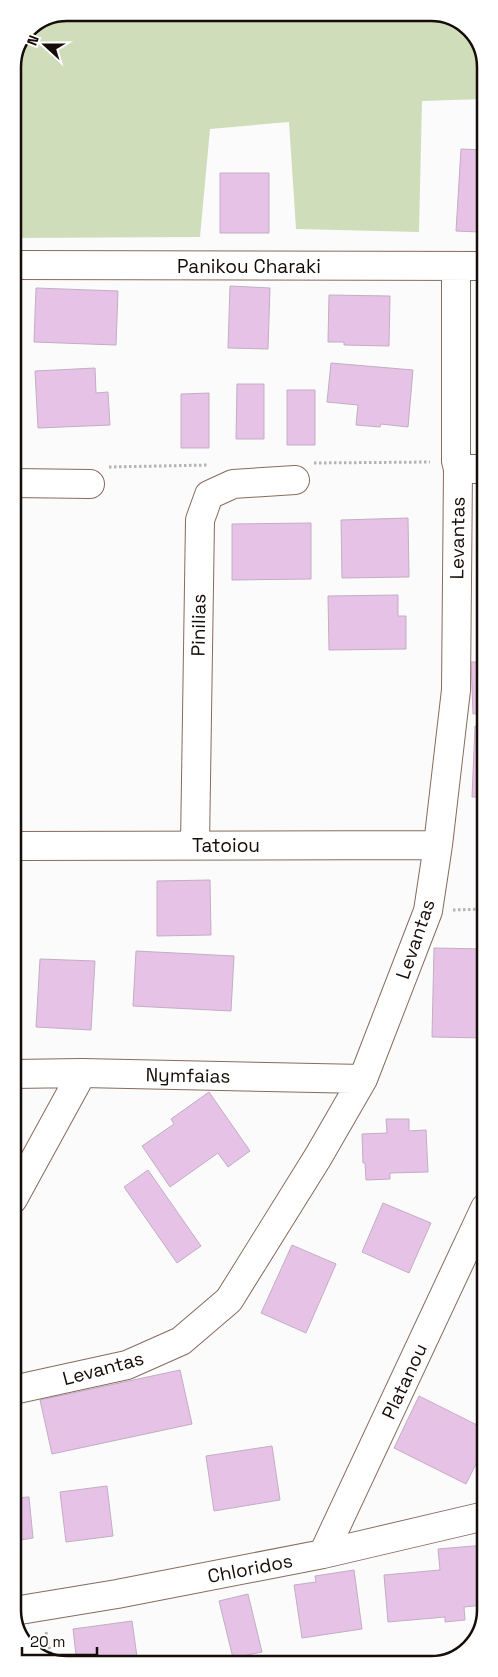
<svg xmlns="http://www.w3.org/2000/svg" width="498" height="1677" font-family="'Space Grotesk',sans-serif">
	<rect width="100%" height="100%" fill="#fbfbfb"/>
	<!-- green -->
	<path fill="#d0ddbb" d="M 67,13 L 438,13 L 467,26 L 484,56 L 484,99 L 422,101 L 419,232 L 296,229 L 289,122 L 210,129 L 200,237 L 13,238 L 13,64 L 29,28 Z"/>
	<!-- building -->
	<path fill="#e7c2e7" stroke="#c3adc3" d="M 461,149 L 484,150 L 485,213 L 481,213 L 480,232 L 456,231 Z
		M 220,173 L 269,173 L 269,233 L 220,233 Z
		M 230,286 L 270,288 L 268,349 L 228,348 Z
		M 36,288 L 118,291 L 116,345 L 34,342 Z
		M 329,295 L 390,296 L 389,346 L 344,345 L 344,342 L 328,342 Z
		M 331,363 L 413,370 L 408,427 L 381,424 L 380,427 L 356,425 L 358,405 L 327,402 Z
		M 95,368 L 96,393 L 108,392 L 110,425 L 38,428 L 35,371 Z
		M 237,384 L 264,384 L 264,439 L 236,439 Z
		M 287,390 L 315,390 L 315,445 L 287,445 Z
		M 209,393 L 209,448 L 181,448 L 181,394 Z
		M 13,395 L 15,395 L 15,429 L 13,429 Z
		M 408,518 L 409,577 L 342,578 L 341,520 Z
		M 311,523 L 311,579 L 232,580 L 232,524 Z
		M 398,595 L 398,616 L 406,616 L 406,649 L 329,650 L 328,596 Z
		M 471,662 L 485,662 L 485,713 L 473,714 Z
		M 475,726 L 485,726 L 485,797 L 472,797 Z
		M 210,880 L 211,935 L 157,936 L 157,881 Z
		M 434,948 L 485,949 L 485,1038 L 432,1037 Z
		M 136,951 L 234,956 L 231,1011 L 133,1006 Z
		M 40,959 L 95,961 L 91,1030 L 36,1027 Z
		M 13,961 L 20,961 L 18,994 L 13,993 Z
		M 209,1092 L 250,1151 L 228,1167 L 218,1153 L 170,1187 L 142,1146 L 174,1124 L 171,1119 Z
		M 386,1119 L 409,1119 L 409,1131 L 426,1130 L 428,1172 L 390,1173 L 390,1179 L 366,1180 L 365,1163 L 363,1163 L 362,1134 L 387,1133 Z
		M 148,1170 L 201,1246 L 177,1263 L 124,1187 Z
		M 383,1203 L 431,1223 L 409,1273 L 362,1252 Z
		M 292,1245 L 336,1264 L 306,1333 L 261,1313 Z
		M 180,1370 L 192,1424 L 52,1454 L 40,1400 Z
		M 419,1396 L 485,1429 L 485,1446 L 466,1484 L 394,1448 Z
		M 272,1446 L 280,1500 L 214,1511 L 206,1456 Z
		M 107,1486 L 113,1536 L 66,1542 L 60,1492 Z
		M 29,1497 L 33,1538 L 14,1541 L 14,1498 Z
		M 485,1545 L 485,1582 L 484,1582 L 485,1605 L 464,1607 L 465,1620 L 445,1622 L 445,1617 L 388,1622 L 384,1575 L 440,1570 L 438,1549 Z
		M 354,1570 L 362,1629 L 302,1638 L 294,1585 L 316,1582 L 315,1576 Z
		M 248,1594 L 262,1652 L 233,1658 L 219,1601 Z
		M 132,1621 L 138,1664 L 77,1664 L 73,1629 Z"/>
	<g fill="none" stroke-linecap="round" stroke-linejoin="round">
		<!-- street casing -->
		<g stroke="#866b5f" stroke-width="30">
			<path id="street" d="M 13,265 L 485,266
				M 458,469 L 485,469
				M 13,483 L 90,484
				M 195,845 L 200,520 L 209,495 L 233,484 L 295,480
				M 13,846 L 438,845
				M 13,1074 L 82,1073 L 363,1079
				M 13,1199 L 82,1073
				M 13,1390 L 127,1365 L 181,1341 L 229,1300 L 318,1157 L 363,1079 L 428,911 L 438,845 L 456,690 L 458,469 L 456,461 L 456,266
				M 323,1554 L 485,1208
				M 14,1611 L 117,1594 L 323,1554 L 485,1516"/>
		</g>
		<!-- path -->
		<path stroke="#b6b3b2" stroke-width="3" stroke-dasharray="2.5 2.5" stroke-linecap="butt" d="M 314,463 L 430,462
			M 109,467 L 208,465
			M 453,910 L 485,909
			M 46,1632 L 52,1661"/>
		<!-- street -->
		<use href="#street" stroke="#fff" stroke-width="28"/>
	</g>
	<g text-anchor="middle" stroke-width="5" stroke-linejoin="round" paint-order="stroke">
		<!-- street labels -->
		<g font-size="19" fill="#160c08" stroke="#fff">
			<text x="249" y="273">Panikou Charaki</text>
			<text transform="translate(457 538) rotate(-89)" y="7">Levantas</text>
			<text transform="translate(198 625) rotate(-89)" y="7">Pinilias</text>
			<text x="226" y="852">Tatoiou</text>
			<text transform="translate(415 939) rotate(-71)" y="7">Levantas</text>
			<text transform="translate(188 1075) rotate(1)" y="7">Nymfaias</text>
			<text transform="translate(103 1368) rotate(-15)" y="7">Levantas</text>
			<text transform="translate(404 1381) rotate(-65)" y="7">Platanou</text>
			<text transform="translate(250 1568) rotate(-11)" y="7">Chloridos</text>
		</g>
	</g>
	<!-- crop -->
	<path d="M0 0H498V1677H0ZM67 21H431A46 46 0 0 1 477 67V1610A46 46 0 0 1 431 1656H67A46 46 0 0 1 21 1610V67A46 46 0 0 1 67 21Z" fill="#fff" fill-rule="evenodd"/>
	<path fill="none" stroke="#160c08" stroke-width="2.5" d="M67 21H431A46 46 0 0 1 477 67V1610A46 46 0 0 1 431 1656H67A46 46 0 0 1 21 1610V67A46 46 0 0 1 67 21Z"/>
	<!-- north arrow -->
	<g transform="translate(45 45) rotate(291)" stroke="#ffffff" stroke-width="4" paint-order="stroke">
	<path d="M0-4L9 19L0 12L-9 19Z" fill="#160c08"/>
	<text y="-8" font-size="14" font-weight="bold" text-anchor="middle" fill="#160c08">N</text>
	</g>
	<!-- scale -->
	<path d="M22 1647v8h75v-8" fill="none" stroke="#160c08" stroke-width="2.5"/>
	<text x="30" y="1647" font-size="15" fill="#160c08" stroke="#ffffff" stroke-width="4" paint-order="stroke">20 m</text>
</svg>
